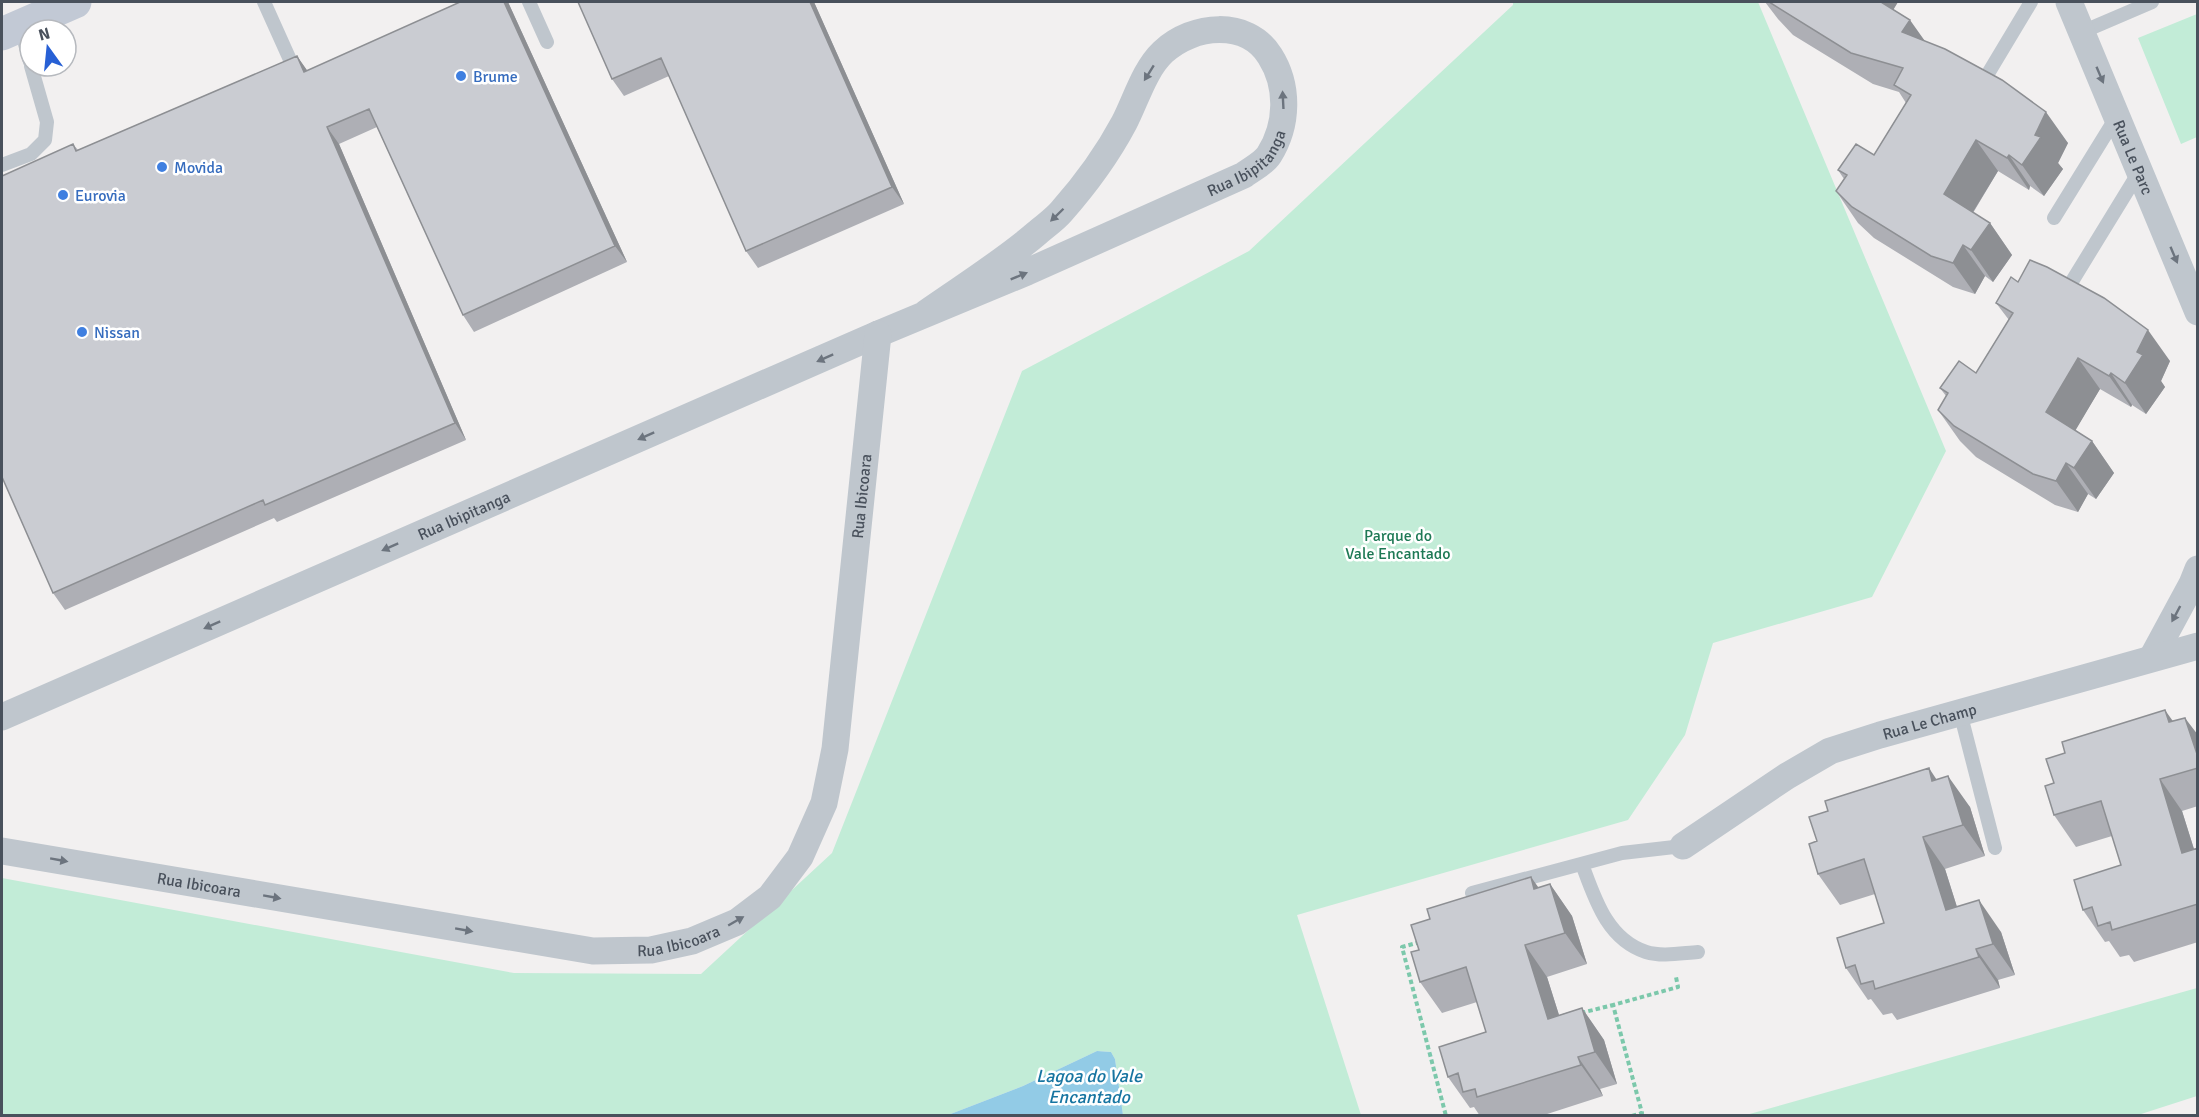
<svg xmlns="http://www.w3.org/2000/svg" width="2199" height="1117" font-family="Signika,sans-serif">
	<rect width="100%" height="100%" fill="#f2f0f0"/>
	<!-- green -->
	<path fill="#c2ecd7" d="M 1513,2 L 1758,2 L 1946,451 L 1872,597 L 1713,643 L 1685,735 L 1628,820 L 1297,915 L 1361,1115 L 1123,1115 L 1115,1059 L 1111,1052 L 1097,1051 L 1023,1086 L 948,1115 L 2,1115 L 2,878 L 514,973 L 701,974 L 832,853 L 1022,371 L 1249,251 L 1513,5 Z
		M 2197,14 L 2197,137 L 2181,144 L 2138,38 Z
		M 2197,988 L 2197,1096 L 2138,1115 L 1746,1115 Z"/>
	<!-- water -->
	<path fill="#92cbe6" d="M 1097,1051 L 1111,1052 L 1115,1059 L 1123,1115 L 948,1115 L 1023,1086 Z"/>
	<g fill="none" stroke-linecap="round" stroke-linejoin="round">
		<!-- path -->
		<path stroke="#7cc8ab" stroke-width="4" stroke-dasharray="4.5 3" stroke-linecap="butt" d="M 1420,942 L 1402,947 L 1446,1116
			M 1581,1013 L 1613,1005
			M 1632,1116 L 1642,1113 L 1613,1005 L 1678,987 L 1676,977"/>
		<!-- service -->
		<path stroke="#bfc6cd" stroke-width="14" d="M 264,2 L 291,62
			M 529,2 L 547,42
			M 20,26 L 30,62
			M 2082,32 L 2152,2
			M 1989,72 L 2031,2
			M 2,165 L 31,154 L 45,140 L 47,122 L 31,66
			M 2054,218 L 2117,116
			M 2071,283 L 2139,172
			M 1960,712 L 1995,848
			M 1582,864 C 1595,899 1607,939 1646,952 C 1662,957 1682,953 1698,952
			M 1472,893 L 1622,853 L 1683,846"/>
		<!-- minor -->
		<g stroke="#bfc6cd" stroke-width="27">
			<path id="s1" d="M 2069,2 L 2198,312"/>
			<path d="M 2152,658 L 2192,584 L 2198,569"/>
			<path id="s2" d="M 2,717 L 878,334 L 1027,272 L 1244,175 C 1252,169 1264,163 1269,155 C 1288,125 1289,86 1270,56 C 1247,19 1193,24 1163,52 C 1144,70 1136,100 1124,123 C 1107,155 1084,186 1061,212 C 1054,220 1045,226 1037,233 C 1002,263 963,287 926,313"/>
			<path id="s3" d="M 1683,846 L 1787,776 L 1830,751 L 1880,735 L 2198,646"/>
			<path id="s4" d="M 2,851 L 593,951 L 651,950 L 692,941 L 737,922 L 770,897 L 800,857 L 824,803 L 835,749 L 878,334"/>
		</g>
		<!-- secondary -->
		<path stroke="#c2c9d5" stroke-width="33" d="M 2,34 L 75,2"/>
	</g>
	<!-- wall -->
	<path fill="#aeafb5" d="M 460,2 L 508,2 L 627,262 L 474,332 L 463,315 L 377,127 L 339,144 L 466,440 L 277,522 L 274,518 L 65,610 L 53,593 L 73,144 L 78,150 L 297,56 L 307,71 Z
		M 578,2 L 814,2 L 904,204 L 758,268 L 746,251 L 669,76 L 624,96 L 612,79 Z
		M 1765,2 L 1898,2 L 1893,9 L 1925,42 L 2068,143 L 2058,163 L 2063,169 L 2044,196 L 2030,186 L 2029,190 L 1998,171 L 1973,213 L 1990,223 L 2012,255 L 1993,282 L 1985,276 L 1975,294 L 1953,287 L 1874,238 L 1858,223 L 1836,191 L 1844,179 L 1838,170 L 1874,155 L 1906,103 L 1899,92 L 1873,84 L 1793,35 L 1778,19 Z
		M 1996,303 L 2170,361 L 2161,381 L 2165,387 L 2146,414 L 2132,405 L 2131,407 L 2100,389 L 2075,430 L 2092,441 L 2114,473 L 2096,499 L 2088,494 L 2078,512 L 2055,505 L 1976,457 L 1960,441 L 1938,410 L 1946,396 L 1940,388 L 1976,373 L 2009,320 Z
		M 2173,721 L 2198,735 L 2198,806 L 2182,811 L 2194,849 L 2198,848 L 2198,942 L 2134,962 L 2129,955 L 2120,957 L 2109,941 L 2105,942 L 2083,910 L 2121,865 L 2112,836 L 2076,847 L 2054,815 L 2054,783 Z
		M 1936,780 L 1970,807 L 1985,856 L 1945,869 L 1957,907 L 2001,932 L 2015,975 L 1998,980 L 2000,988 L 1897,1020 L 1892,1013 L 1883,1015 L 1871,999 L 1868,1000 L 1846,968 L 1884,923 L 1875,894 L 1840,905 L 1818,874 L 1817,841 Z
		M 1531,877 L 1538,888 L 1550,884 L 1572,916 L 1587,964 L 1547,977 L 1559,1015 L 1582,1008 L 1604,1040 L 1617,1084 L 1600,1089 L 1603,1096 L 1541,1116 L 1480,1116 L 1474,1107 L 1470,1108 L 1448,1077 L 1486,1032 L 1477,1002 L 1442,1013 L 1420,982 L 1430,919 Z"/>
	<!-- shaded-wall -->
	<path fill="#8d8f93" d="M 504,2 L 508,2 L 627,262 L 615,246 Z
		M 810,2 L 814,2 L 904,204 L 892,187 Z
		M 1872,2 L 1898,2 L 1886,22 Z
		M 1910,20 L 1932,51 L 1902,32 Z
		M 297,56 L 309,73 L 304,72 Z
		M 2046,112 L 2068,143 L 2058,163 L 2063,169 L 2044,196 L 2022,165 L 2035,135 Z
		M 327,127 L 339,144 L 466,440 L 455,423 Z
		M 1976,140 L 1998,171 L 1965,225 L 1944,194 Z
		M 2009,155 L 2030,186 L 2029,190 L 2007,158 Z
		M 1990,223 L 2012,255 L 1993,282 L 1971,250 Z
		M 1963,245 L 1985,276 L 1975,294 L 1953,263 Z
		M 2148,330 L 2170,361 L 2161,381 L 2165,387 L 2146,414 L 2125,383 L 2137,352 Z
		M 2078,358 L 2100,389 L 2068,443 L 2046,412 Z
		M 2111,373 L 2132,405 L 2131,407 L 2109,376 Z
		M 2092,441 L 2114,473 L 2096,499 L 2074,468 Z
		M 2066,463 L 2088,494 L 2078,512 L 2056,481 Z
		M 2165,710 L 2187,741 L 2169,722 Z
		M 2185,718 L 2198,735 L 2198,757 Z
		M 1929,768 L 1950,800 L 1932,781 Z
		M 1948,776 L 1970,807 L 1985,856 L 1963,825 Z
		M 2160,779 L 2182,811 L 2198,862 L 2182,853 Z
		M 1923,837 L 1945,869 L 1968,942 L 1946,910 Z
		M 1531,877 L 1553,908 L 1534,889 Z
		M 1550,884 L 1572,916 L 1587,964 L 1565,933 Z
		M 1979,900 L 2001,932 L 2015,975 L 1993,944 Z
		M 1525,945 L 1547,977 L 1570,1050 L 1548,1019 Z
		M 1976,949 L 1998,980 L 2000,988 L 1979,957 Z
		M 1582,1008 L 1604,1040 L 1617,1084 L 1595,1052 Z
		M 1578,1057 L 1600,1089 L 1603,1096 L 1581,1065 Z"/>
	<!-- building -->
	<path fill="#caccd2" stroke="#8d8f93" stroke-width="1.5" d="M 460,2 L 504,2 L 615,246 L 463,315 L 369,109 L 327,127 L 455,423 L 265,505 L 263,500 L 53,593 L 2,477 L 2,176 L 73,144 L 76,151 L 297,56 L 304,72 Z
		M 578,2 L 810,2 L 892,187 L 746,251 L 661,58 L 612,79 Z
		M 1769,2 L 1881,2 L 1910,20 L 1902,32 L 1945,49 L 2002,80 L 2046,112 L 2035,135 L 2041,137 L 2022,165 L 2009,155 L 2007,158 L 1976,140 L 1944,194 L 1990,223 L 1971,250 L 1963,245 L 1953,263 L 1931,256 L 1852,207 L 1836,191 L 1847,175 L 1838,170 L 1856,144 L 1874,155 L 1911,95 L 1894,85 L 1903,68 L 1851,53 Z
		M 2030,260 L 2047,267 L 2104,298 L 2148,330 L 2137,352 L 2143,355 L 2125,383 L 2111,373 L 2109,376 L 2078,358 L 2046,412 L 2092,441 L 2074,468 L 2066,463 L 2056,481 L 2033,474 L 1954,426 L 1938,410 L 1948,393 L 1940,388 L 1959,361 L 1976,373 L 2013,313 L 1996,303 L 2011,277 L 2018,282 Z
		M 2165,710 L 2169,722 L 2185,718 L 2198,757 L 2198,768 L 2160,779 L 2182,853 L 2198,848 L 2198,904 L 2112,930 L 2110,922 L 2098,926 L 2092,907 L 2083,910 L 2074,880 L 2121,865 L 2101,801 L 2054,815 L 2045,786 L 2054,783 L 2046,759 L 2065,753 L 2062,742 Z
		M 1929,768 L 1932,781 L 1948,776 L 1963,825 L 1923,837 L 1946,910 L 1979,900 L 1993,944 L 1976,949 L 1979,957 L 1875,989 L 1873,981 L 1861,984 L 1855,965 L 1846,968 L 1837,938 L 1884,923 L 1864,859 L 1818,874 L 1809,844 L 1817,841 L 1809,817 L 1828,811 L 1825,801 Z
		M 1531,877 L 1534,889 L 1550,884 L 1565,933 L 1525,945 L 1548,1019 L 1582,1008 L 1595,1052 L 1578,1057 L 1581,1065 L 1477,1097 L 1475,1089 L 1463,1092 L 1458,1073 L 1448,1077 L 1439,1047 L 1486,1032 L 1466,967 L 1420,982 L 1411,952 L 1419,950 L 1411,925 L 1430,919 L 1427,909 Z"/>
	<!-- one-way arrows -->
	<defs><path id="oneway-solid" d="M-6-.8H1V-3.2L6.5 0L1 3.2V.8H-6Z" transform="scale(1.5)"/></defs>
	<g fill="#6c747e">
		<use href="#oneway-solid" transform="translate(1149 73) rotate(122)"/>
		<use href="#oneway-solid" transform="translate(2100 75) rotate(67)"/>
		<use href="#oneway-solid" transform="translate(1283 100) rotate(-93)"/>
		<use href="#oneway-solid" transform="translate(1057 215) rotate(136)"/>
		<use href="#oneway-solid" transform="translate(2174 255) rotate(67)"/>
		<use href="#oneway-solid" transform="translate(1019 276) rotate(-22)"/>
		<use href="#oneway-solid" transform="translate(825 358) rotate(156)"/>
		<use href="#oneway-solid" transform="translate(646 436) rotate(156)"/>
		<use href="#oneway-solid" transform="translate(390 547) rotate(156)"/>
		<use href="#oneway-solid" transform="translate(2176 614) rotate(118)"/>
		<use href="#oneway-solid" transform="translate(212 625) rotate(156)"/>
		<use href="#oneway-solid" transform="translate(59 860) rotate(10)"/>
		<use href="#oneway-solid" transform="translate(272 897) rotate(10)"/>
		<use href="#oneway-solid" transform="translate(736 921) rotate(-30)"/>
		<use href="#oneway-solid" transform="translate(464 930) rotate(10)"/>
	</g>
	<!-- markers -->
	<g fill="#3f7fe0" stroke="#fff" stroke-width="2">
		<circle cx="461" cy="76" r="6"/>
		<circle cx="162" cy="167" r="6"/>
		<circle cx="63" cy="195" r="6"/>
		<circle cx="82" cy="332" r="6"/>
	</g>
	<g text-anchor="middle" stroke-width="5" stroke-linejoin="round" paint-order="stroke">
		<!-- shop labels -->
		<g font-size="16" fill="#366cbe" stroke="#fff" text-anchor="start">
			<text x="473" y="82">Brume</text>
			<text x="174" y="173">Movida</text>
			<text x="75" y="201">Eurovia</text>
			<text x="94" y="338">Nissan</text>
		</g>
		<!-- street labels -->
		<g font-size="16" fill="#49515c" stroke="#fff">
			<text dy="6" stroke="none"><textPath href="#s1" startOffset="168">Rua Le Parc</textPath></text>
			<text dy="6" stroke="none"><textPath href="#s2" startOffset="1365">Rua Ibipitanga</textPath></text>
			<text dy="6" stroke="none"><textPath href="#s4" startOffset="1208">Rua Ibicoara</textPath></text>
			<text dy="6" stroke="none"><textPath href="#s2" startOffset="504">Rua Ibipitanga</textPath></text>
			<text dy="6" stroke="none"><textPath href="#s3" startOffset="279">Rua Le Champ</textPath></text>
			<text dy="6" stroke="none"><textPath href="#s4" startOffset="200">Rua Ibicoara</textPath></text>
			<text dy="6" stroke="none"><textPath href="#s4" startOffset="686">Rua Ibicoara</textPath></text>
		</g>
		<!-- park labels -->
		<g font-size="16" fill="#1e7955" stroke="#fff">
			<text x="1398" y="541">Parque do<tspan x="1398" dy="18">Vale Encantado</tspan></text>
		</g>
		<!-- water labels -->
		<g font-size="18" font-style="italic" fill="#1775a1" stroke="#fff">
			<text x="1089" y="1082">Lagoa do Vale<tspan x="1089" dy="21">Encantado</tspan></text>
		</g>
	</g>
	<!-- border -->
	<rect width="2199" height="1117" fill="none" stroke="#49515c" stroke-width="6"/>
	<!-- north arrow -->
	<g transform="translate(48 48) rotate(345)"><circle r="28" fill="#ffffff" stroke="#b6b9be" stroke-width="1.5"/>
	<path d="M0-4.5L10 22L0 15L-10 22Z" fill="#2760d5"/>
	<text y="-9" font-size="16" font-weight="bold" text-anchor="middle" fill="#49515c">N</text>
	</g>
</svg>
